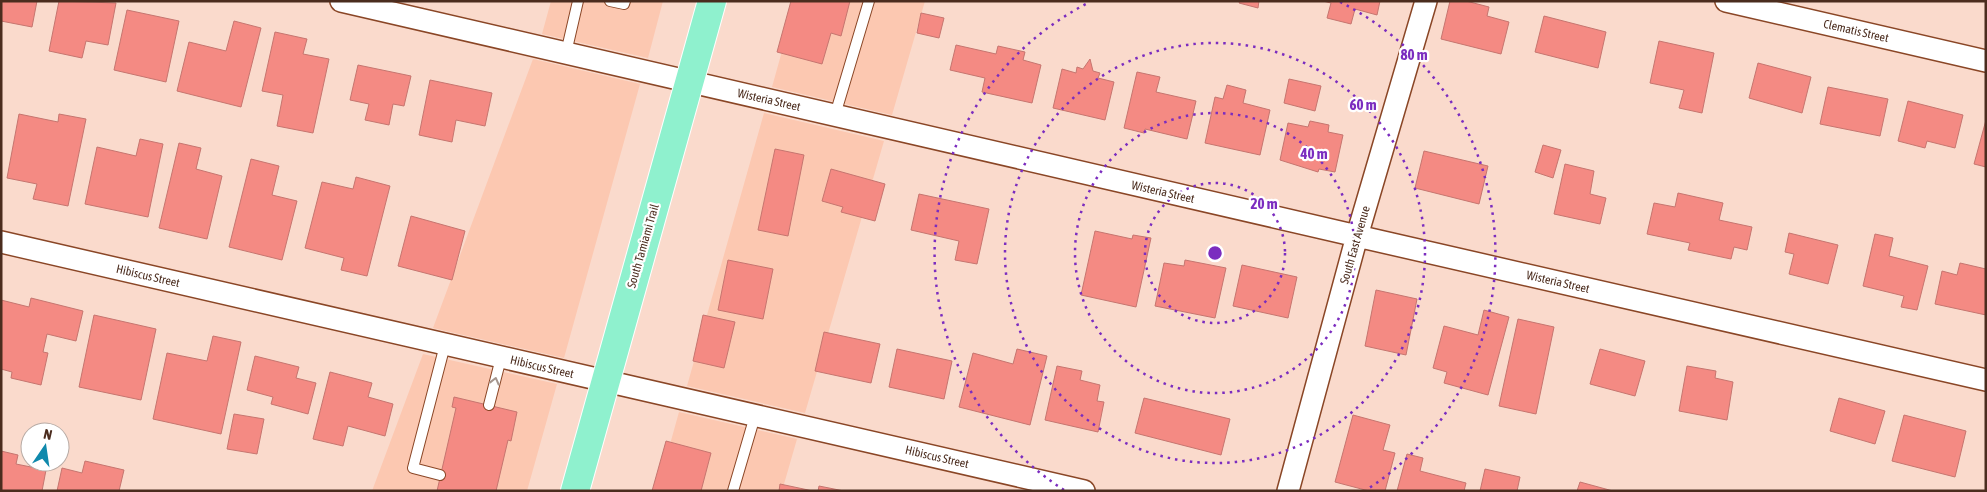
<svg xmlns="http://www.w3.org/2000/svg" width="1987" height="492" font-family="'Asap Condensed',sans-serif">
	<rect width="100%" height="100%" fill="#fadacc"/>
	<!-- built -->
	<path fill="#fcc8b1" d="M 551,1 L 663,1 L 648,58 L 542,34 Z
		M 796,1 L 925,1 L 892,115 L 772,87 Z
		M 533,59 L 640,84 L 564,358 L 433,328 Z
		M 764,113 L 884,141 L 805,413 L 687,386 Z
		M 423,354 L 557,384 L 527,491 L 372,491 Z
		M 679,412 L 797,439 L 782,491 L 657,491 Z"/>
	<!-- building -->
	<path fill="#f48a83" stroke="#c6756f" d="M 1,1 L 37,1 L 32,27 L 1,21 Z
		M 59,1 L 116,3 L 108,45 L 86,41 L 82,58 L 49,51 Z
		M 791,1 L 850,1 L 841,36 L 831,33 L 822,64 L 777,52 Z
		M 1240,1 L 1259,1 L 1258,8 L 1239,3 Z
		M 1323,1 L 1380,1 L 1377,15 L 1355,9 L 1351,24 L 1327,18 L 1331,3 Z
		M 1450,1 L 1466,1 L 1489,7 L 1487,16 L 1509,22 L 1501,54 L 1441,39 Z
		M 127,10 L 179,21 L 166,82 L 114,70 Z
		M 921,13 L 944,18 L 939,38 L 917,33 Z
		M 1544,16 L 1606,32 L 1598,68 L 1535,52 Z
		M 234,21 L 261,28 L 241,107 L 177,91 L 189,42 L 226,51 Z
		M 275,32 L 307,39 L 303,54 L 329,59 L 313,133 L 277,126 L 283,95 L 262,91 Z
		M 1659,41 L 1714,53 L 1702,113 L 1679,108 L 1684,90 L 1650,83 Z
		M 956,45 L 996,54 L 998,46 L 1025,52 L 1023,60 L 1041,65 L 1032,103 L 982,92 L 985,78 L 950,70 Z
		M 1090,59 L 1093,71 L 1100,73 L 1098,78 L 1114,82 L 1105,120 L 1053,108 L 1062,69 L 1076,73 L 1077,67 L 1083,69 Z
		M 1758,63 L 1811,77 L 1802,113 L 1749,98 Z
		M 358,65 L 411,76 L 404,106 L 393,104 L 389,125 L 365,120 L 369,104 L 350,100 Z
		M 1137,72 L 1160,77 L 1156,92 L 1196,101 L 1187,139 L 1145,129 L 1144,133 L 1124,128 Z
		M 1289,79 L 1321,86 L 1315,111 L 1284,103 Z
		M 430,80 L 492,93 L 485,126 L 456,120 L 452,142 L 419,135 Z
		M 1227,85 L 1246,90 L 1243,103 L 1270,110 L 1260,155 L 1205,143 L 1215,97 L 1223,99 Z
		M 1828,87 L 1888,99 L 1880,136 L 1820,124 Z
		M 1908,101 L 1963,115 L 1955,148 L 1927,141 L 1925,148 L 1898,141 Z
		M 19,114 L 58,122 L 59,114 L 86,119 L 68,206 L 33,199 L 37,184 L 7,178 Z
		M 1986,120 L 1986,167 L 1974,164 Z
		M 1310,121 L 1329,125 L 1328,132 L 1343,135 L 1335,172 L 1319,169 L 1318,172 L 1280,160 L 1288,123 L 1308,127 Z
		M 140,139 L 163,144 L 148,217 L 85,204 L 97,147 L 136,156 Z
		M 179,143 L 201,148 L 196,169 L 222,176 L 207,239 L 159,228 Z
		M 1543,145 L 1561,150 L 1553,178 L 1535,172 Z
		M 775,149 L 804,155 L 788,236 L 758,230 Z
		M 1424,151 L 1488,166 L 1479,204 L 1415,188 Z
		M 251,159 L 279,166 L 272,195 L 297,201 L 282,260 L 229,247 Z
		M 1565,164 L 1594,171 L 1590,194 L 1606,198 L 1600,224 L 1554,214 Z
		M 831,169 L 885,184 L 875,221 L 841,212 L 843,207 L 822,201 Z
		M 356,177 L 390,186 L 367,276 L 341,270 L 344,258 L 305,248 L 322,182 L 353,189 Z
		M 1678,193 L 1723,203 L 1719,220 L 1752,227 L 1747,250 L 1734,247 L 1731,259 L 1688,250 L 1690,243 L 1647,234 L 1654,203 L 1675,207 Z
		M 919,194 L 989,209 L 977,264 L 955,260 L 959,241 L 911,230 Z
		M 411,216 L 465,231 L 452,280 L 398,266 Z
		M 1095,231 L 1132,239 L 1133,235 L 1151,238 L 1136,307 L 1081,295 Z
		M 1789,233 L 1838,245 L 1828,284 L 1789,274 L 1794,254 L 1785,252 Z
		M 1875,234 L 1893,238 L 1889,256 L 1928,266 L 1917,310 L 1901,307 L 1904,296 L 1863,286 Z
		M 728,260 L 773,269 L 763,319 L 718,310 Z
		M 1185,260 L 1226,268 L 1215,318 L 1155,306 L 1164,263 L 1184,266 Z
		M 1960,263 L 1986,269 L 1986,315 L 1935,304 L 1942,271 L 1957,275 Z
		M 1242,265 L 1297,277 L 1288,318 L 1233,306 Z
		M 1376,290 L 1417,299 L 1406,355 L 1365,346 Z
		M 31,298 L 83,311 L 76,341 L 47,334 L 43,352 L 48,353 L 41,385 L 11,378 L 12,372 L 1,369 L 1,300 L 29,307 Z
		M 1484,310 L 1509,317 L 1488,395 L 1444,383 L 1447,372 L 1433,368 L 1444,326 L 1478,335 Z
		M 94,315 L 156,329 L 141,400 L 79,387 Z
		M 703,315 L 735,322 L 724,368 L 693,361 Z
		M 1518,319 L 1554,327 L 1536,414 L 1499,406 Z
		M 824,332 L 880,344 L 871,383 L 815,371 Z
		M 213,336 L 241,342 L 221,434 L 153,419 L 167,353 L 207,361 Z
		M 897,349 L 952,361 L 944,399 L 889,387 Z
		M 1017,349 L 1047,356 L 1030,425 L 959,407 L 973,353 L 1013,364 Z
		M 1600,349 L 1645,361 L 1635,396 L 1590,384 Z
		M 255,356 L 299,367 L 296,378 L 316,383 L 308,414 L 271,404 L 273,397 L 247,390 Z
		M 1057,366 L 1082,371 L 1080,380 L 1100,385 L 1097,401 L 1104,402 L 1098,432 L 1045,420 Z
		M 1687,366 L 1716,371 L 1715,378 L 1733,382 L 1727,420 L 1679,411 Z
		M 330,372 L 372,383 L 368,397 L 393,404 L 385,436 L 348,426 L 343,446 L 313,439 Z
		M 454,397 L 517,412 L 511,441 L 508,440 L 496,491 L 437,491 L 456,408 L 452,407 Z
		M 1144,398 L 1230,419 L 1221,455 L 1135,433 Z
		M 1839,398 L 1885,411 L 1875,444 L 1830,431 Z
		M 234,414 L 264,419 L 257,454 L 227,449 Z
		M 1353,415 L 1390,425 L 1383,450 L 1395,453 L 1385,491 L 1369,491 L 1335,482 Z
		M 1904,415 L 1966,431 L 1955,477 L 1892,461 Z
		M 666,441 L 711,453 L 701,491 L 652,491 Z
		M 1,451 L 18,455 L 16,464 L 46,470 L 42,491 L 1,491 Z
		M 1407,454 L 1423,458 L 1420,471 L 1466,483 L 1464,491 L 1397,491 Z
		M 85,461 L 124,470 L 119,491 L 57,491 L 62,468 L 82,473 Z
		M 1485,469 L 1520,477 L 1517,491 L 1480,491 Z
		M 1580,482 L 1613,491 L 1577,491 Z
		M 780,484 L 813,491 L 779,491 Z
		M 819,486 L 844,491 L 818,491 Z"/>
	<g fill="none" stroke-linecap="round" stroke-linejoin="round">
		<!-- lane casing -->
		<g stroke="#8a4626" stroke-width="12">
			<path id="lane" d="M 610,1 L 624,4 L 625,1
				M 566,53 L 578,1
				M 835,115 L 869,1
				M 489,405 L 501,358
				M 440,475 L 413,468 L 445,345
				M 733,491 L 755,416"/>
		</g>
		<!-- street casing -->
		<g stroke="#8a4626" stroke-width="24">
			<path id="street" d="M 341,1 L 1357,236 L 1986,380
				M 1726,1 L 1986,61
				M 1,242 L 1084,491
				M 1288,491 L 1357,236 L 1426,1"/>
		</g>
		<!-- primary casing -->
		<g stroke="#fff" stroke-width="30">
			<path id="primary" d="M 575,491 L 712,1"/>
		</g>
		<!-- lane -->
		<use href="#lane" stroke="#fff" stroke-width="10"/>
		<!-- street -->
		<use href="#street" stroke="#fff" stroke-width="21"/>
		<!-- primary -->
		<use href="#primary" stroke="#8ff1ce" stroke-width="28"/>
	</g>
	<!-- one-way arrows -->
	<defs><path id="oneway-chevron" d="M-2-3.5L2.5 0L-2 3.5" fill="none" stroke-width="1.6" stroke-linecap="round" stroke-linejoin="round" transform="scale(1.25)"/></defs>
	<use stroke="#a5968e" href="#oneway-chevron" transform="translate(495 381) rotate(-76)"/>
	<!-- distance rings -->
	<g fill="none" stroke="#7b2cbf" stroke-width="2.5" stroke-dasharray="2.5 5">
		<circle cx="1215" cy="253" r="70"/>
		<circle cx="1215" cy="253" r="140"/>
		<circle cx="1215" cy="253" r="210"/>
		<path d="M1064 490A281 281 0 0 1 1090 2M1340 2A281 281 0 0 1 1366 490"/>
	</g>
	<g text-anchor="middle" stroke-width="4.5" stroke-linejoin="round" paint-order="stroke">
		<!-- street labels -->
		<g font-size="12" fill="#4b2c1e" stroke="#fff">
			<text transform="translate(1856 31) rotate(13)" y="4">Clematis Street</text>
			<text transform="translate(769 100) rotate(13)" y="4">Wisteria Street</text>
			<text transform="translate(1163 192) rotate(13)" y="4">Wisteria Street</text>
			<text transform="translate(1355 245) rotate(-74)" y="4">South East Avenue</text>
			<text transform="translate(643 246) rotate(-74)" y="4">South Tamiami Trail</text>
			<text transform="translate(148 276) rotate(13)" y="4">Hibiscus Street</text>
			<text transform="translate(1558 282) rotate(13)" y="4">Wisteria Street</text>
			<text transform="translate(542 367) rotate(13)" y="4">Hibiscus Street</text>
			<text transform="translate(937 457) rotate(13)" y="4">Hibiscus Street</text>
		</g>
	</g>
	<circle cx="1215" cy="253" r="8" fill="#7b2cbf" stroke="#fff" stroke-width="2.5"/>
	<g font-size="15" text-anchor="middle" font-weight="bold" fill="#7b2cbf" stroke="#fff" stroke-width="4.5" stroke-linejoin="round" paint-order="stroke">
		<text x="1414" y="60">80 m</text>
		<text x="1363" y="110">60 m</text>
		<text x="1314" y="159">40 m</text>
		<text x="1264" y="209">20 m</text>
	</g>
	<!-- border -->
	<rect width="1987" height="492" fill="none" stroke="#4b2c1e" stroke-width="5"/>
	<!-- north arrow -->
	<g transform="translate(45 447) rotate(13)"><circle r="24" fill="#ffffff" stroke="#b7aba5"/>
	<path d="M0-4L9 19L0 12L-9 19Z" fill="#0f89ac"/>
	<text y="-8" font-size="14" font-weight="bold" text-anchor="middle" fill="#4b2c1e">N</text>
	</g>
</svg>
